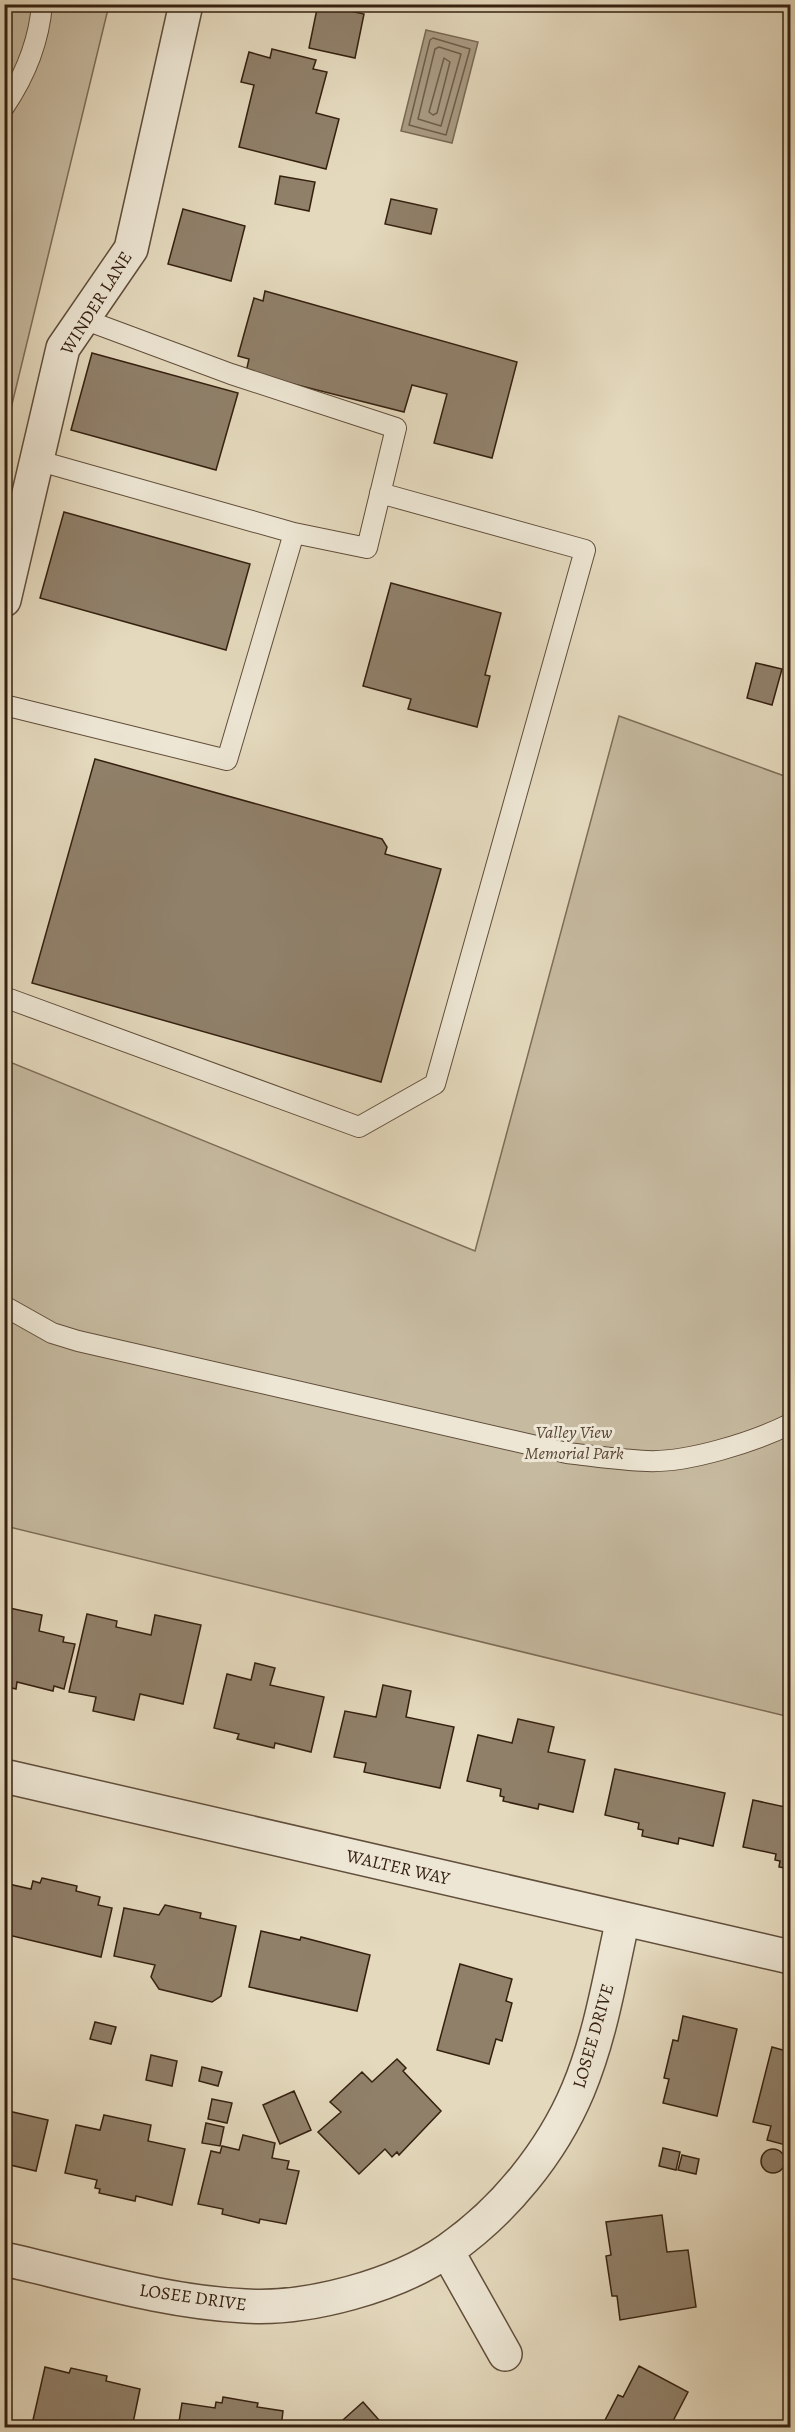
<svg xmlns="http://www.w3.org/2000/svg" width="795" height="2432" font-family="Alegreya,serif">
	<rect width="100%" height="100%" fill="#e4d9bd"/>
	<filter id="stains"><feTurbulence type="fractalNoise" baseFrequency=".00333" numOctaves="4"/><feColorMatrix values="0 0 0 0 .2 0 0 0 0 .09 0 0 0 0 .02 0 0 0 .5 -.17"/></filter>
	<radialGradient id="worn" r=".72"><stop offset=".6" stop-color="#630" stop-opacity="0"/><stop offset="1" stop-color="#630" stop-opacity=".3"/></radialGradient>
	<!-- green -->
	<path fill="#c6baa0" stroke="#7e6d58" stroke-width="1.5" d="M 5,5 L 109,5 L 5,433 Z
		M 619,716 L 790,778 L 790,1717 L 5,1526 L 5,1060 L 475,1251 Z"/>
	<!-- water -->
	<path fill="#a89a82" stroke="#7a6954" stroke-width="1.5" d="M 426,30 L 478,42 L 452,143 L 401,131 Z"/>
	<g fill="none" stroke-linecap="round" stroke-linejoin="round">
		<!-- shore -->
		<path stroke="#6e5d49" stroke-width="1.5" d="M 433,38 L 470,49 L 446,135 L 409,125 L 430,40 Z
			M 439,47 L 461,54 L 441,126 L 418,119 L 435,49 Z
			M 444,58 L 450,62 L 437,113 L 433,115 L 429,112 Z"/>
	</g>
	<!-- building -->
	<path fill="#90806a" stroke="#352010" stroke-width="1.5" d="M 318,4 L 364,14 L 355,58 L 309,48 Z
		M 272,49 L 316,60 L 313,69 L 327,72 L 316,113 L 339,119 L 326,169 L 239,147 L 254,85 L 241,82 L 249,52 L 270,58 Z
		M 280,176 L 315,182 L 309,211 L 275,204 Z
		M 391,199 L 437,209 L 431,234 L 385,224 Z
		M 183,209 L 245,226 L 231,281 L 168,264 Z
		M 265,291 L 517,362 L 492,458 L 434,443 L 447,394 L 412,385 L 404,412 L 246,372 L 249,359 L 238,356 L 254,298 L 263,301 Z
		M 92,353 L 238,393 L 216,470 L 71,430 Z
		M 64,512 L 250,564 L 226,650 L 40,598 Z
		M 391,583 L 501,613 L 485,675 L 490,676 L 477,727 L 408,709 L 411,699 L 363,686 Z
		M 756,663 L 782,669 L 772,705 L 747,698 Z
		M 95,759 L 382,839 L 387,847 L 385,854 L 441,869 L 381,1082 L 32,983 Z
		M 5,1607 L 42,1615 L 39,1631 L 64,1637 L 63,1642 L 75,1644 L 64,1689 L 54,1686 L 53,1691 L 17,1682 L 16,1689 L 4,1686 Z
		M 87,1614 L 117,1621 L 116,1627 L 151,1635 L 155,1615 L 201,1625 L 183,1704 L 140,1694 L 134,1720 L 93,1711 L 96,1697 L 69,1692 Z
		M 255,1663 L 275,1668 L 270,1685 L 324,1697 L 311,1752 L 275,1743 L 274,1748 L 237,1739 L 239,1734 L 214,1728 L 227,1674 L 251,1680 Z
		M 383,1685 L 411,1691 L 406,1717 L 454,1727 L 440,1788 L 364,1772 L 366,1763 L 334,1757 L 345,1711 L 376,1717 Z
		M 518,1719 L 554,1727 L 548,1752 L 585,1760 L 573,1812 L 539,1804 L 538,1809 L 503,1801 L 504,1797 L 500,1796 L 501,1789 L 467,1781 L 478,1735 L 512,1743 Z
		M 615,1769 L 725,1793 L 713,1846 L 679,1838 L 678,1844 L 642,1836 L 643,1830 L 638,1829 L 639,1823 L 605,1815 Z
		M 753,1800 L 790,1808 L 790,1869 L 779,1867 L 780,1861 L 775,1860 L 776,1854 L 743,1847 Z
		M 42,1878 L 77,1886 L 76,1891 L 100,1897 L 98,1905 L 112,1908 L 101,1957 L 4,1934 L 4,1883 L 31,1889 L 33,1881 L 40,1883 Z
		M 165,1905 L 201,1913 L 200,1918 L 236,1926 L 221,1996 L 212,2002 L 159,1989 L 151,1977 L 155,1965 L 114,1956 L 124,1908 L 159,1915 Z
		M 261,1931 L 300,1940 L 301,1937 L 370,1955 L 357,2011 L 249,1987 Z
		M 460,1964 L 512,1979 L 506,2001 L 512,2003 L 502,2041 L 496,2039 L 489,2064 L 437,2050 Z
		M 683,2016 L 737,2029 L 717,2116 L 663,2103 L 669,2079 L 664,2078 L 673,2040 L 678,2041 Z
		M 95,2022 L 116,2027 L 111,2044 L 90,2039 Z
		M 772,2047 L 790,2052 L 790,2157 L 786,2145 L 767,2140 L 771,2126 L 753,2122 Z
		M 151,2055 L 177,2061 L 172,2086 L 146,2080 Z
		M 397,2059 L 406,2068 L 403,2071 L 441,2111 L 399,2155 L 397,2152 L 392,2157 L 385,2149 L 359,2174 L 318,2132 L 341,2112 L 330,2102 L 362,2072 L 372,2082 Z
		M 202,2067 L 222,2072 L 218,2086 L 199,2081 Z
		M 294,2091 L 311,2130 L 280,2144 L 263,2105 Z
		M 212,2099 L 232,2103 L 227,2123 L 208,2119 Z
		M 4,2110 L 48,2120 L 36,2171 L 10,2165 L 9,2171 L 4,2170 Z
		M 104,2115 L 151,2125 L 148,2141 L 185,2149 L 172,2205 L 136,2196 L 135,2201 L 99,2193 L 100,2189 L 95,2188 L 97,2180 L 65,2173 L 76,2125 L 100,2130 Z
		M 206,2123 L 224,2127 L 220,2146 L 202,2143 Z
		M 243,2135 L 275,2143 L 272,2158 L 289,2161 L 287,2169 L 299,2171 L 286,2224 L 260,2219 L 259,2223 L 222,2214 L 223,2209 L 198,2204 L 211,2151 L 220,2153 L 222,2146 L 239,2150 Z
		M 663,2148 L 680,2152 L 676,2170 L 659,2166 Z
		M761 2161a12 12 0 1 1 24 0a12 12 0 1 1-24 0Z
		M 682,2155 L 699,2159 L 696,2174 L 678,2170 Z
		M 662,2215 L 667,2252 L 688,2250 L 696,2307 L 620,2320 L 617,2296 L 612,2296 L 606,2256 L 611,2255 L 606,2222 Z
		M 639,2366 L 688,2392 L 671,2425 L 676,2428 L 601,2428 L 618,2395 L 623,2397 Z
		M 45,2367 L 69,2373 L 71,2368 L 107,2376 L 106,2381 L 140,2389 L 132,2428 L 67,2428 L 33,2420 Z
		M 223,2397 L 258,2403 L 257,2407 L 283,2411 L 281,2428 L 178,2428 L 182,2403 L 215,2408 L 216,2402 L 222,2403 Z
		M 363,2402 L 386,2428 L 334,2428 Z"/>
	<g fill="none" stroke-linecap="round" stroke-linejoin="round">
		<!-- service casing -->
		<g stroke="#614e3b" stroke-width="22">
			<path id="service" d="M 4,107 C 25,76 39,42 42,4
				M 83,319 L 231,374 L 396,428 L 367,548 L 294,533
				M 4,705 L 227,760 L 294,533 L 36,460
				M 4,997 L 359,1127 L 435,1084 L 585,550 L 380,493
				M 4,1306 L 52,1333 L 78,1341 L 567,1453 C 594,1456 620,1460 647,1461 C 687,1463 754,1442 790,1424"/>
		</g>
		<!-- minor casing -->
		<g stroke="#614e3b" stroke-width="36">
			<path id="minor" d="M 4,600 L 63,348 L 131,249 L 186,4
				M 4,1776 L 790,1957
				M 447,2251 L 505,2354
				M 4,2259 C 84,2277 164,2302 245,2306 C 308,2310 396,2286 448,2250 C 504,2211 552,2152 578,2090 C 601,2035 610,1976 623,1919"/>
		</g>
		<!-- service -->
		<use href="#service" stroke="#ede6d4" stroke-width="20"/>
		<!-- minor -->
		<use href="#minor" stroke="#ede6d4" stroke-width="33"/>
	</g>
	<g text-anchor="middle" stroke-width="6" stroke-linejoin="round" paint-order="stroke">
		<!-- street labels -->
		<g font-size="18" fill="#352010" stroke="#ede6d4">
			<text transform="translate(96 303) rotate(-58)" y="6">WINDER LANE</text>
			<text transform="translate(398 1867) rotate(13)" y="6">WALTER WAY</text>
			<text transform="translate(593 2036) rotate(-74)" y="6">LOSEE DRIVE</text>
			<text transform="translate(193 2297) rotate(8)" y="6">LOSEE DRIVE</text>
		</g>
		<!-- park labels -->
		<g font-size="18" font-style="italic" fill="#594634" stroke="#ede6d4">
			<text x="574" y="1438">Valley View<tspan x="574" dy="21">Memorial Park</tspan></text>
		</g>
	</g>
	<!-- margin -->
	<rect width="795" height="2432" fill="none" stroke="#e4d9bd" stroke-width="24"/>
	<rect x="6" y="6" width="783" height="2420" fill="none" stroke="#352010" stroke-width="3"/>
	<rect x="12" y="12" width="771" height="2408" fill="none" stroke="#352010" stroke-width="1.5"/>
	<rect width="100%" height="100%" filter="url(#stains)"/>
	<rect width="100%" height="100%" fill="url(#worn)"/>
</svg>
